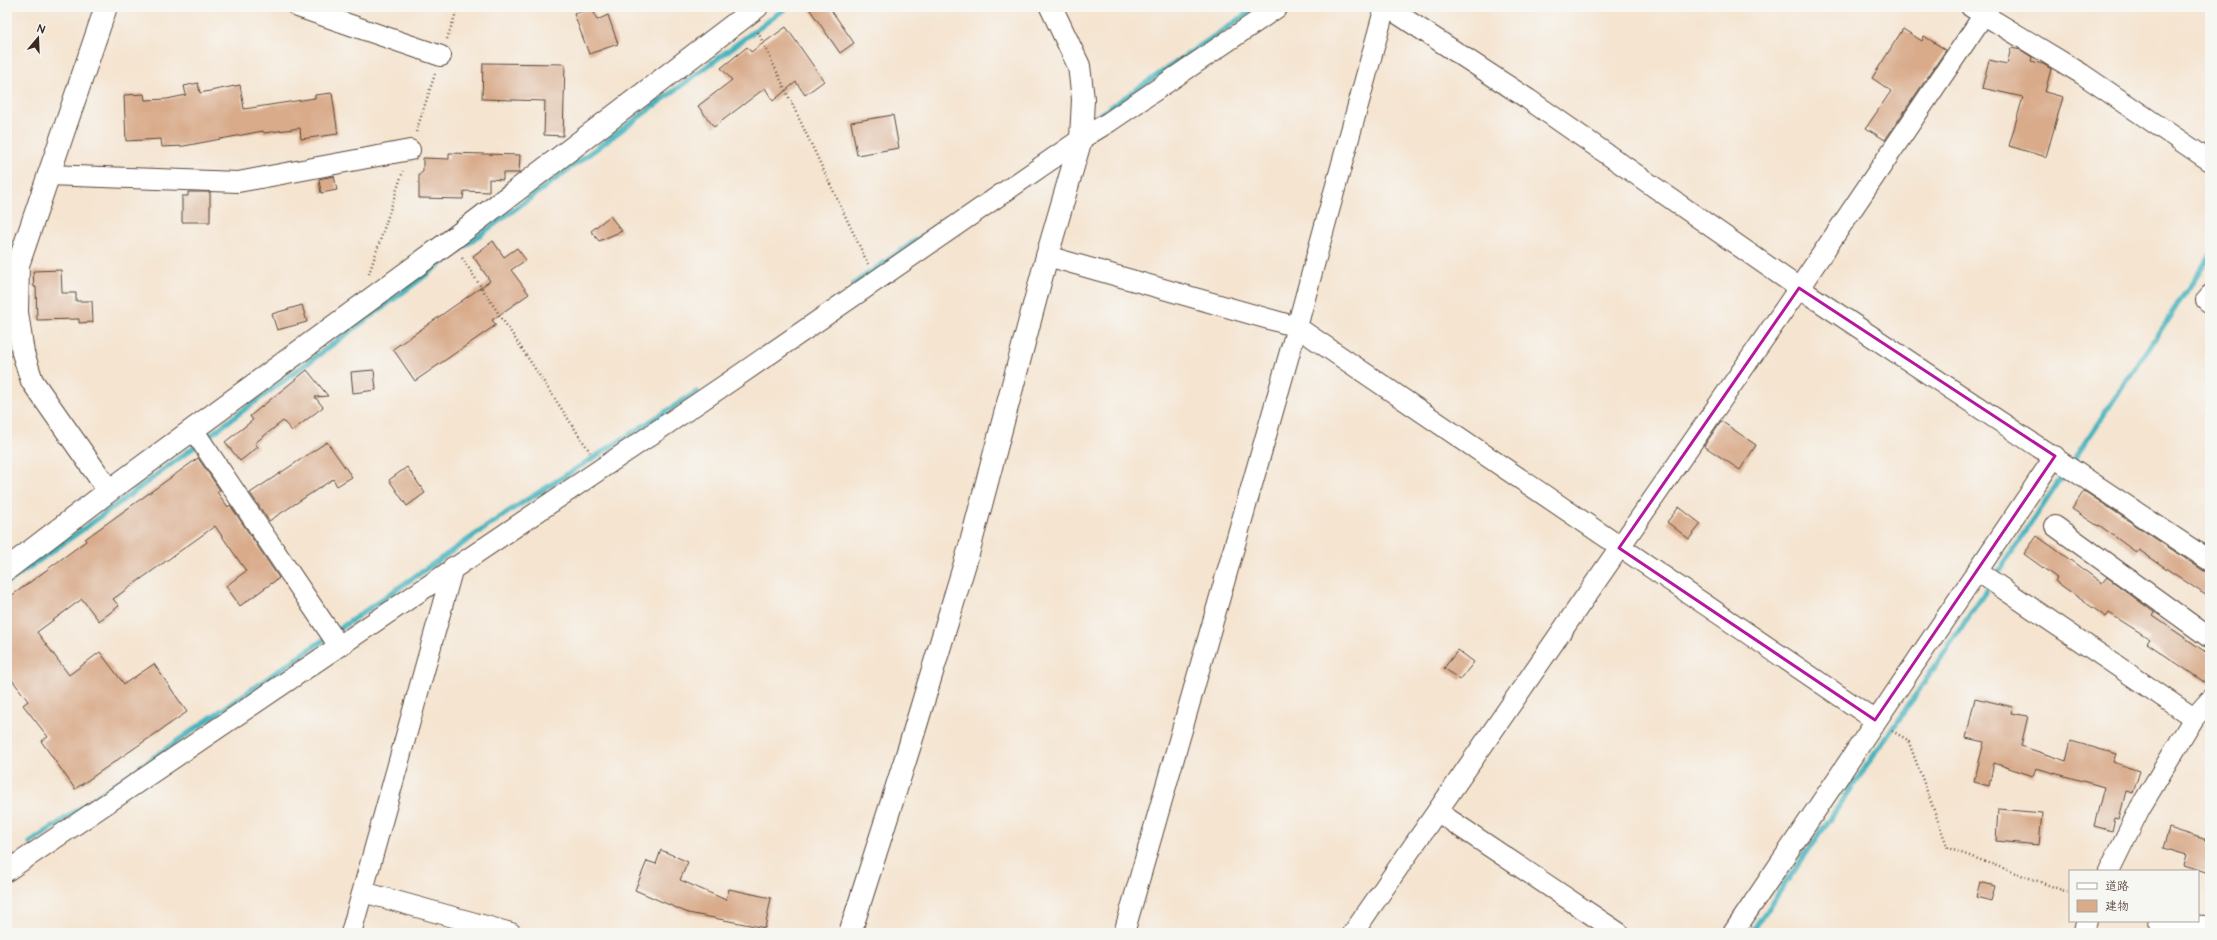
<svg xmlns="http://www.w3.org/2000/svg" width="2217" height="940" font-family="'Architects Daughter','Klee One',sans-serif">
	<rect width="100%" height="100%" fill="#f6f6f2"/>
	<filter id="ink" filterUnits="userSpaceOnUse"><feTurbulence type="fractalNoise" baseFrequency=".025" numOctaves="2"/><feDisplacementMap in="SourceGraphic" scale="8" xChannelSelector="R" yChannelSelector="G"/><feConvolveMatrix kernelMatrix="1 2 1 2 8 2 1 2 1" color-interpolation-filters="sRGB"/></filter>
	<filter id="wash" filterUnits="userSpaceOnUse"><feTurbulence type="fractalNoise" baseFrequency=".012" numOctaves="4" result="noise"/><feDisplacementMap in="SourceGraphic" scale="16" xChannelSelector="R" yChannelSelector="G"/><feGaussianBlur stdDeviation="0.9" result="paint"/><feColorMatrix in="noise" values="0 0 0 0 0 0 0 0 0 0 0 0 0 0 0 0 0 1.4 0 .05"/><feComposite in="paint" operator="in"/></filter>
	<g filter="url(#wash)">
		<rect width="100%" height="100%" fill="#f5e4d0"/>
		<g fill="none" stroke-linecap="round" stroke-linejoin="round">
			<!-- stream -->
			<path stroke="#44b3be" stroke-width="5.5" d="M 1088,123 L 1257,7
				M 854,284 L 947,219
				M 7,583 L 89,525 L 787,7
				M 30,843 L 511,510 L 697,392
				M 1751,933 L 1926,680 L 2210,256"/>
		</g>
		<g id="blocks">
			<!-- building -->
			<path fill="#d9ab8b" d="M 592,7 L 597,20 L 608,15 L 618,44 L 589,54 L 574,14 Z
				M 808,7 L 829,7 L 854,43 L 840,53 Z
				M 786,27 L 824,81 L 805,95 L 796,82 L 773,101 L 765,88 L 714,127 L 698,106 L 732,80 L 721,68 L 747,47 L 751,52 Z
				M 1903,29 L 1922,41 L 1924,36 L 1946,50 L 1885,140 L 1866,128 L 1891,91 L 1872,78 Z
				M 2011,48 L 2021,50 L 2032,57 L 2031,61 L 2043,64 L 2051,69 L 2045,92 L 2063,97 L 2046,157 L 2009,146 L 2023,97 L 1982,88 L 1989,60 L 2007,64 Z
				M 483,63 L 565,64 L 563,136 L 544,135 L 545,101 L 482,99 Z
				M 198,83 L 200,93 L 240,85 L 244,109 L 315,98 L 315,95 L 332,93 L 338,134 L 301,139 L 300,128 L 264,133 L 263,131 L 184,146 L 162,147 L 161,139 L 126,141 L 124,95 L 144,94 L 145,100 L 167,99 L 186,95 L 184,86 Z
				M 893,115 L 899,148 L 857,155 L 851,122 Z
				M 449,153 L 520,155 L 519,173 L 503,173 L 503,180 L 489,179 L 489,192 L 464,191 L 463,199 L 419,198 L 419,174 L 423,172 L 423,158 L 449,159 Z
				M 334,176 L 337,190 L 321,193 L 319,179 Z
				M 188,192 L 210,192 L 210,222 L 182,222 L 182,196 L 188,196 Z
				M 610,216 L 622,231 L 599,241 L 591,231 Z
				M 493,241 L 504,257 L 517,248 L 526,260 L 511,270 L 529,294 L 492,320 L 496,325 L 415,381 L 393,349 L 490,281 L 473,256 Z
				M 61,270 L 62,293 L 76,293 L 76,301 L 92,301 L 93,322 L 79,323 L 79,319 L 37,320 L 36,287 L 34,287 L 33,271 Z
				M 302,305 L 307,322 L 277,330 L 272,314 Z
				M 307,370 L 328,396 L 315,397 L 323,407 L 292,431 L 283,421 L 255,443 L 258,447 L 240,461 L 225,442 L 253,420 L 250,416 Z
				M 374,370 L 376,390 L 353,393 L 351,372 Z
				M 1721,421 L 1756,445 L 1740,470 L 1704,446 Z
				M 327,442 L 352,477 L 337,486 L 333,479 L 269,521 L 250,493 Z
				M 198,458 L 220,490 L 217,492 L 228,507 L 230,505 L 279,578 L 240,606 L 226,586 L 246,571 L 215,526 L 113,599 L 119,606 L 99,621 L 82,599 L 37,632 L 69,675 L 100,652 L 124,684 L 154,664 L 187,712 L 75,789 L 41,741 L 48,737 L 23,705 L 28,701 L 7,673 L 7,599 L 86,541 L 85,539 Z
				M 407,467 L 425,493 L 407,506 L 389,480 Z
				M 2084,491 L 2204,571 L 2210,572 L 2210,598 L 2139,550 L 2137,553 L 2099,525 L 2098,526 L 2072,509 Z
				M 1679,507 L 1701,524 L 1689,539 L 1667,522 Z
				M 2037,536 L 2102,583 L 2107,577 L 2155,613 L 2153,616 L 2210,655 L 2210,686 L 2147,643 L 2150,639 L 2109,613 L 2106,617 L 2055,581 L 2057,578 L 2024,554 Z
				M 1458,650 L 1474,662 L 1460,680 L 1444,668 Z
				M 1975,698 L 2013,707 L 2011,713 L 2028,716 L 2021,746 L 2066,761 L 2071,741 L 2116,754 L 2113,762 L 2140,771 L 2133,793 L 2126,791 L 2119,819 L 2115,818 L 2112,831 L 2094,826 L 2104,787 L 2036,768 L 2033,776 L 1994,763 L 1989,786 L 1974,782 L 1984,742 L 1966,738 Z
				M 1998,809 L 2042,813 L 2039,845 L 1996,841 Z
				M 2169,828 L 2210,841 L 2210,873 L 2184,865 L 2187,855 L 2163,848 Z
				M 661,850 L 688,862 L 680,880 L 726,900 L 729,889 L 771,898 L 765,928 L 688,913 L 635,890 L 647,861 L 656,864 Z
				M 1980,882 L 1995,886 L 1991,901 L 1976,897 Z"/>
		</g>
	</g>
	<g filter="url(#ink)">
		<use href="#blocks" fill-opacity="0" stroke="#574639" stroke-width="1"/>
		<g fill="none" stroke-linecap="round" stroke-linejoin="round">
			<!-- minor casing -->
			<g stroke="#574639" stroke-width="22">
				<path id="minor" d="M 298,7 L 441,56
					M 1387,7 L 1528,99 L 1799,288 L 2210,561
					M 1971,7 L 2082,74 L 2210,161
					M 48,175 L 238,182 L 410,150
					M 1047,256 L 1297,327 L 1875,720
					M 2210,295 L 2206,300 L 2210,303
					M 194,431 L 339,646
					M 2055,526 L 2210,638
					M 1977,571 L 2194,718
					M 1438,812 L 1619,933
					M 7,871 L 735,378 L 1081,139 L 1109,122 L 1278,7
					M 2109,871 L 2140,808 L 2194,718 L 2210,700
					M 363,892 L 511,933
					M 2158,921 L 2173,925 L 2210,926
					M 351,933 L 453,567
					M 1124,933 L 1297,327 L 1385,7
					M 1353,933 L 1799,288 L 1989,7
					M 1733,933 L 2055,456
					M 2083,933 L 2087,921"/>
			</g>
			<!-- tertiary casing -->
			<g stroke="#574639" stroke-width="24">
				<path id="tertiary" d="M 106,7 L 18,265 L 17,312 L 23,353 L 32,381 L 109,491
					M 7,569 L 109,491 L 450,241 L 757,7
					M 850,933 L 910,745 L 969,550 L 1047,256 L 1081,139 L 1083,99 L 1079,66 L 1051,7"/>
			</g>
			<!-- path -->
			<path stroke="#574639" stroke-width="2.5" stroke-dasharray="1 3" stroke-linecap="butt" d="M 758,32 L 868,264
				M 447,39 L 458,7
				M 416,132 L 435,74
				M 462,258 L 590,452
				M 369,274 L 403,171
				M 1892,731 L 1908,740 L 1948,848 L 2070,893"/>
			<!-- minor -->
			<use href="#minor" stroke="#fff" stroke-width="20"/>
			<!-- tertiary -->
			<use href="#tertiary" stroke="#fff" stroke-width="22"/>
		</g>
	</g>
	<!-- marked area -->
	<path fill="none" stroke="#b5179e" stroke-width="3" stroke-linejoin="round" d="M 1799,288 L 2055,456 L 1875,720 L 1619,548 Z"/>
	<!-- margin -->
	<rect width="2217" height="940" fill="none" stroke="#f6f6f2" stroke-width="24"/>
	<!-- legend -->
	<rect x="2069" y="870" width="130" height="52" fill="#f6f6f2" stroke="#aba49d"/>
	<rect x="2077" y="883" width="20" height="6" fill="#ffffff" stroke="#aba49d"/>
	<text x="2105" y="890" font-size="12" fill="#3b2a1e">道路</text>
	<rect x="2077" y="900" width="20" height="12" fill="#d9ab8b" stroke="#aba49d"/>
	<text x="2105" y="910" font-size="12" fill="#3b2a1e">建物</text>
	<!-- north arrow -->
	<g transform="translate(38 38) rotate(19)" stroke="#f6f6f2" stroke-width="3" paint-order="stroke">
	<path d="M0-3L7 15L0 10L-7 15Z" fill="#3b2a1e"/>
	<text y="-6" font-size="11" font-weight="bold" text-anchor="middle" fill="#3b2a1e">N</text>
	</g>
</svg>
